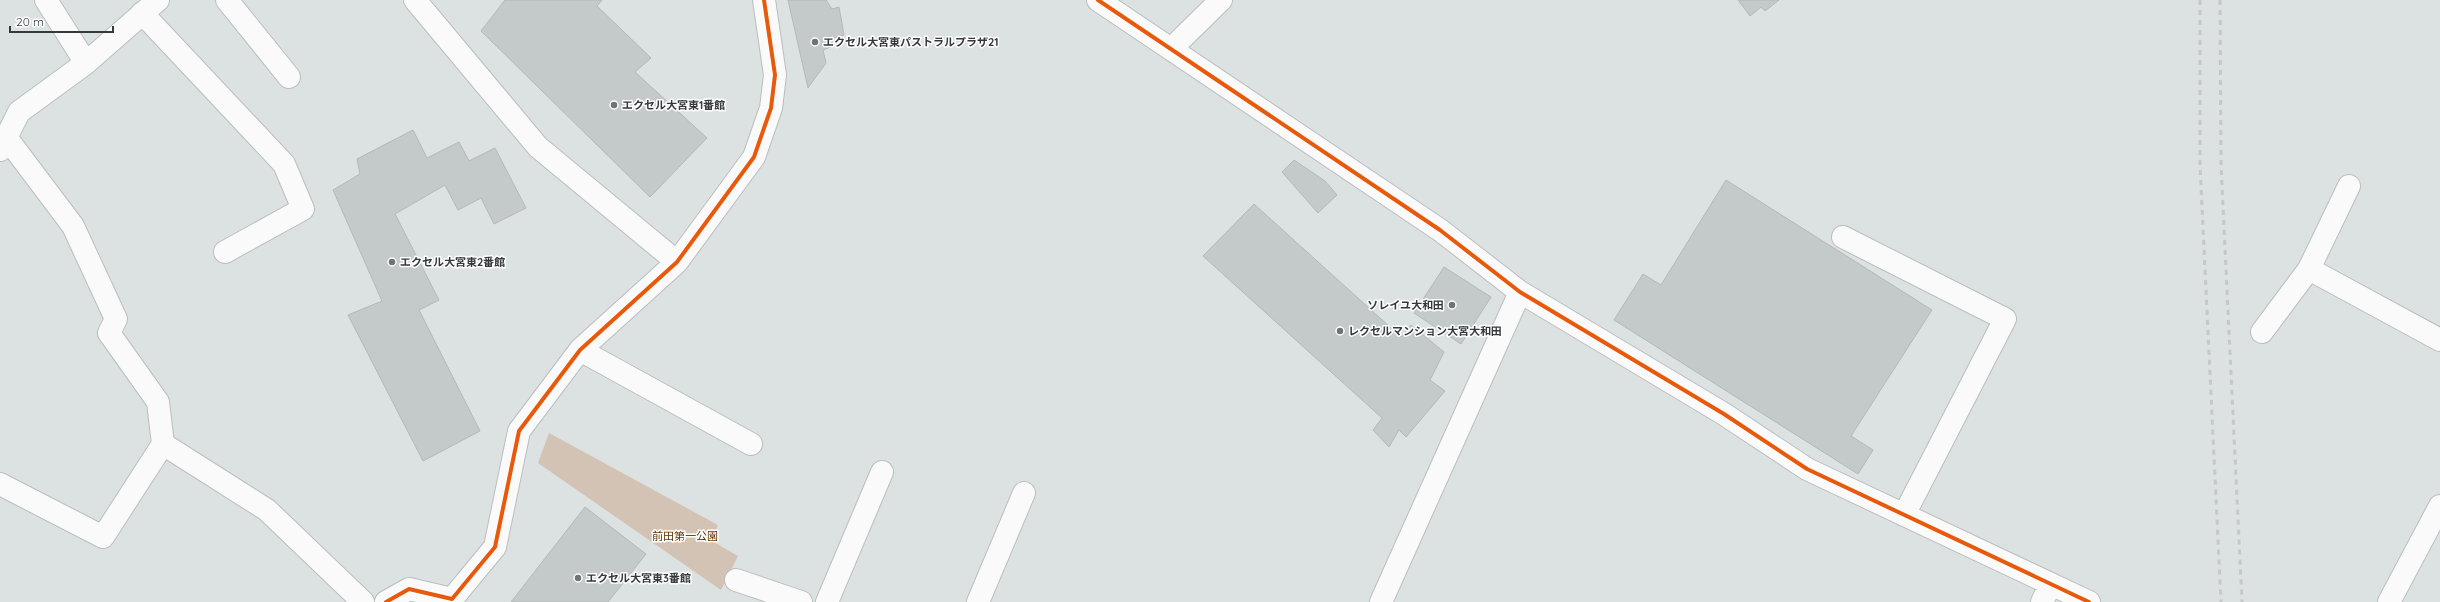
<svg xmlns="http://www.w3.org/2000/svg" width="2440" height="602" font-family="Quicksand,'Noto Sans JP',sans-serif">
	<rect width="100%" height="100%" fill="#dce1e2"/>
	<!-- green -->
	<path fill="#d3c3b5" d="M 549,433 L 718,525 L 712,541 L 738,556 L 721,590 L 538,463 Z"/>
	<!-- building -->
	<path fill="#c4c9c9" stroke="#b4b8b8" d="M 505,0 L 602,0 L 597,6 L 651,58 L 635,72 L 707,138 L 650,197 L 481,31 Z
		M 788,0 L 826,0 L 832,9 L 839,7 L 844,35 L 832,38 L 833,46 L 823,50 L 826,63 L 808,88 Z
		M 1738,0 L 1779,0 L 1765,11 L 1761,7 L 1750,16 Z
		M 413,130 L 427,158 L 459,142 L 469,161 L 495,148 L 526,208 L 494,224 L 481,198 L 458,210 L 445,185 L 395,214 L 439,300 L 419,310 L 480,431 L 423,461 L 348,315 L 382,301 L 333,190 L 360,174 L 357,159 Z
		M 1294,160 L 1325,181 L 1337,195 L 1318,213 L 1282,172 Z
		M 1726,180 L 1932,310 L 1851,436 L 1873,450 L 1858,474 L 1614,320 L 1643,274 L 1661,285 Z
		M 1254,204 L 1401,337 L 1411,325 L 1444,352 L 1430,380 L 1445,391 L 1406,437 L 1399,430 L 1389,447 L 1373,430 L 1382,418 L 1203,256 Z
		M 1444,267 L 1491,297 L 1461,344 L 1414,313 Z
		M 585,507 L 646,554 L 608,602 L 511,602 Z"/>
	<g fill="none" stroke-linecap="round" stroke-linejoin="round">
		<!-- minor casing -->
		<g stroke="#babebe" stroke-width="24">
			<path id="minor" d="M 46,0 L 86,63
				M 227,0 L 289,77
				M 415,0 L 538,147 L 677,262
				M 1098,0 L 1440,230 L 1520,292 L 1724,414 L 1807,469 L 2089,602
				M 142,13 L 284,164 L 303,209 L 225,252
				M 1171,49 L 1221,0
				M 6,137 L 73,226 L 116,319 L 109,333 L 158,402 L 163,444
				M 0,150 L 19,112 L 86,63 L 158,0
				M 1843,237 L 2005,319 L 1904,515
				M 2309,269 L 2440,340
				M 2262,332 L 2309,269 L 2349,186
				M 580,350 L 751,444
				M 0,484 L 103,537 L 163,444 L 267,510 L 363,602
				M 736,580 L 801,602
				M 386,602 L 409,589 L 452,599 L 495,547 L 519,431 L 580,350 L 677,262 L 754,157 L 771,108 L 775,75 L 764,0
				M 827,602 L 882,472
				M 978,602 L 1024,493
				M 1381,602 L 1520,292
				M 2042,602 L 2051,584
				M 2389,602 L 2440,506"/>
		</g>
		<!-- minor -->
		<use href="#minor" stroke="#fafafb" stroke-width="22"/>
		<!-- rail -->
		<path stroke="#c6c8c8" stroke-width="3" stroke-dasharray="5 5" stroke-linecap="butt" d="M 2200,0 L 2200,165 L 2221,602
			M 2220,0 L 2221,165 L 2242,602"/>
		<!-- cycleway casing -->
		<g stroke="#fff" stroke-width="6">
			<path id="cycleway" d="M 1098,0 L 1440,230 L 1520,292 L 1724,414 L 1807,469 L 2089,602
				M 386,602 L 409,589 L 452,599 L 495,547 L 519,431 L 580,350 L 677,262 L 754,157 L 771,108 L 775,75 L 764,0"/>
		</g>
		<!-- cycleway -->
		<use href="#cycleway" stroke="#e8590c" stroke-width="4"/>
	</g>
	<!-- markers -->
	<g fill="#6f7475" stroke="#fff" stroke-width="1.5">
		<circle cx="815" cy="42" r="4"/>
		<circle cx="614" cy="105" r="4"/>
		<circle cx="392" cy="262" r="4"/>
		<circle cx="1452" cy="305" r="4"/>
		<circle cx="1340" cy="331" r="4"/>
		<circle cx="578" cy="578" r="4"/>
	</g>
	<g text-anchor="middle" stroke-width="3" stroke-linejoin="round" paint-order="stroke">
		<!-- poi labels -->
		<g font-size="11" font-weight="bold" fill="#35393a" stroke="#fff" text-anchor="start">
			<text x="823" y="46">エクセル大宮東パストラルプラザ21</text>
			<text x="622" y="109">エクセル大宮東1番館</text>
			<text x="400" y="266">エクセル大宮東2番館</text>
			<text x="1444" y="309" text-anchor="end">ソレイユ大和田</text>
			<text x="1348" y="335">レクセルマンション大宮大和田</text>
			<text x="586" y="582">エクセル大宮東3番館</text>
		</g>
		<!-- park labels -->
		<g font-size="11" fill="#5e3201" stroke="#fff">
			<text x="685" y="540">前田第一公園</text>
		</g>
	</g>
	<!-- scale -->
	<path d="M10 26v6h103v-6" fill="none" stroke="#35393a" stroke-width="2"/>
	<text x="16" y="26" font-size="12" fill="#35393a" stroke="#ffffff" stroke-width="3" paint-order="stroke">20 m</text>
</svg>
